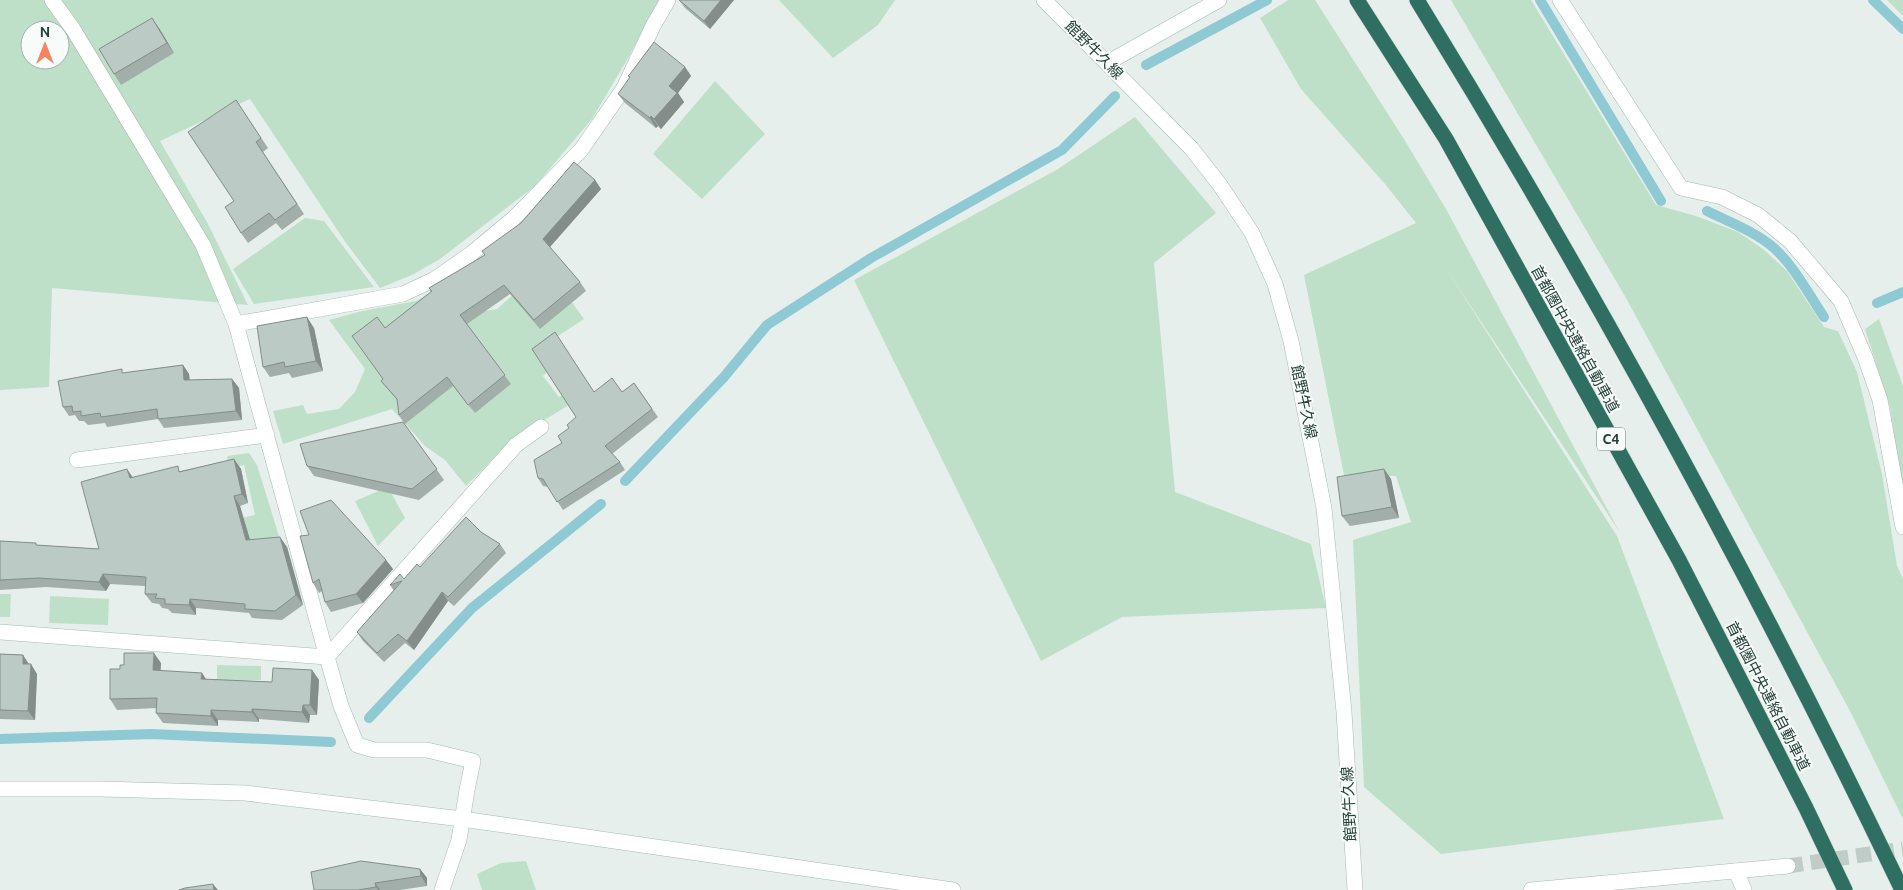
<svg xmlns="http://www.w3.org/2000/svg" width="1903" height="890" font-family="Ubuntu,'Noto Sans JP',sans-serif">
	<rect width="100%" height="100%" fill="#e6efeb"/>
	<!-- green -->
	<path fill="#bfe0c8" fill-rule="evenodd" d="M 0,0 L 659,0 L 627,60 L 592,119 L 535,186 L 440,259 L 412,275 L 380,288 L 346,243 L 250,99 L 160,141 L 208,224 L 248,305 L 52,288 L 49,387 L 0,390 ZM 30,30 L 60,30 L 60,60 L 30,60 Z
		M 779,0 L 895,0 L 878,25 L 833,58 Z
		M 1288,0 L 1315,0 L 1404,139 L 1446,209 L 1619,531 L 1447,270 L 1617,536 L 1724,819 L 1441,854 L 1364,787 L 1353,540 L 1411,522 L 1396,476 L 1344,475 L 1304,275 L 1416,223 L 1385,184 L 1301,89 L 1260,18 Z
		M 1451,0 L 1531,0 L 1656,205 L 1696,216 L 1738,232 L 1763,249 L 1787,271 L 1824,327 L 1838,331 L 1857,372 L 1882,474 L 1897,566 L 1903,579 L 1903,819 L 1851,713 L 1626,298 Z
		M 1887,0 L 1903,0 L 1903,16 Z
		M 715,81 L 765,134 L 702,199 L 653,154 Z
		M 1135,117 L 1216,213 L 1154,263 L 1175,492 L 1311,544 L 1326,608 L 1122,617 L 1041,661 L 854,280 L 1058,169 Z
		M 305,218 L 324,221 L 374,287 L 254,304 L 233,269 Z
		M 553,276 L 584,319 L 555,338 L 568,351 L 543,376 L 559,397 L 585,381 L 592,391 L 513,439 L 466,486 L 445,460 L 425,446 L 392,409 L 283,444 L 273,411 L 303,405 L 307,414 L 339,409 L 355,392 L 365,369 L 329,320 L 362,311 L 416,301 L 458,277 L 484,311 L 497,309 L 515,293 Z
		M 1879,319 L 1903,386 L 1903,490 L 1890,407 L 1865,329 Z
		M 249,453 L 257,465 L 291,575 L 206,526 L 255,515 L 244,465 L 229,469 L 227,456 Z
		M 388,487 L 405,518 L 378,546 L 355,501 Z
		M 0,594 L 11,594 L 10,617 L 0,617 Z
		M 50,596 L 109,599 L 108,625 L 49,623 Z
		M 217,665 L 261,666 L 261,680 L 225,680 L 217,690 Z
		M 526,861 L 536,890 L 482,890 L 477,874 L 501,863 Z"/>
	<g fill="none" stroke-linecap="round" stroke-linejoin="round">
		<!-- stream -->
		<path stroke="#8ec9d4" stroke-width="10" d="M 1540,0 L 1661,201
			M 1873,0 L 1903,29
			M 1146,65 L 1267,0
			M 1707,211 C 1729,222 1756,232 1774,248 C 1795,267 1809,295 1824,317
			M 1877,303 L 1903,292
			M 625,481 L 724,377 L 767,325 L 871,258 L 1062,150 L 1115,96
			M 369,718 L 472,608 L 601,504
			M 0,739 L 151,734 L 331,742"/>
		<!-- tertiary-tunnel -->
		<path stroke="#bfccc8" stroke-width="15" stroke-dasharray="15 8" stroke-linecap="butt" d="M 1788,866 L 1903,849"/>
		<!-- service casing -->
		<g stroke="#a8b8b2" stroke-width="16">
			<path id="service" d="M 236,324 L 403,294 L 435,279 L 472,253 L 513,219 L 581,150 L 624,88 L 653,26 L 668,0"/>
		</g>
		<!-- minor casing -->
		<g stroke="#a8b8b2" stroke-width="16">
			<path id="minor" d="M 52,0 L 73,29 L 203,245 L 236,324 L 327,657 L 341,706 L 357,745 L 374,750 L 427,750 L 473,761 L 467,790 L 459,840 L 442,890
				M 1560,0 L 1681,188 L 1722,197 L 1758,215 L 1790,241 L 1841,301 L 1865,357 L 1880,400 L 1903,527
				M 1107,63 L 1219,0
				M 77,460 L 267,435
				M 0,632 L 327,657
				M 327,657 L 516,445 L 541,427
				M 1736,871 L 1744,890"/>
		</g>
		<!-- tertiary casing -->
		<g stroke="#a8b8b2" stroke-width="16">
			<path id="tertiary" d="M 0,789 L 101,789 L 245,793 L 462,819 L 953,890
				M 1531,890 L 1788,866"/>
		</g>
		<!-- secondary casing -->
		<g stroke="#a4bbb3" stroke-width="16">
			<path id="secondary" d="M 1044,0 L 1191,148 L 1220,185 L 1252,233 L 1275,284 L 1291,341 L 1324,508 L 1344,712 L 1355,890"/>
		</g>
		<!-- motorway casing -->
		<g stroke="#c2cac8" stroke-width="16">
			<path id="motorway" d="M 1357,0 L 1446,139 L 1679,560 L 1806,808 L 1845,890
				M 1417,0 C 1594,288 1756,585 1902,890"/>
		</g>
		<!-- service -->
		<use href="#service" stroke="#fff" stroke-width="15"/>
		<!-- minor -->
		<use href="#minor" stroke="#fff" stroke-width="15"/>
		<!-- tertiary -->
		<use href="#tertiary" stroke="#fff" stroke-width="15"/>
		<!-- secondary -->
		<use href="#secondary" stroke="#fff" stroke-width="15"/>
		<!-- motorway -->
		<use href="#motorway" stroke="#2f6f62" stroke-width="15"/>
	</g>
	<!-- wall -->
	<path fill="#a1aea9" d="M 679,0 L 734,0 L 710,29 L 685,8 Z
		M 159,28 L 174,53 L 121,85 L 114,74 Z
		M 685,67 L 691,76 L 678,93 L 684,102 L 661,129 L 658,126 L 656,128 L 625,103 L 618,94 L 630,78 L 628,76 Z
		M 236,100 L 268,148 L 263,152 L 304,214 L 282,230 L 276,223 L 248,243 L 241,233 Z
		M 595,180 L 601,189 L 550,247 L 580,282 L 586,291 L 540,329 L 510,294 L 467,324 L 511,384 L 475,413 L 453,386 L 405,424 L 399,415 L 397,400 L 381,381 L 383,379 L 385,328 L 431,292 L 429,288 L 485,255 Z
		M 314,328 L 323,371 L 292,378 L 289,373 L 270,377 L 263,367 Z
		M 183,365 L 189,374 L 190,380 L 232,379 L 239,388 L 242,420 L 164,428 L 158,419 L 107,427 L 105,423 L 88,425 L 84,421 L 79,421 L 75,415 L 69,416 L 63,407 L 125,373 Z
		M 634,383 L 658,417 L 612,454 L 620,462 L 625,470 L 563,510 L 548,487 L 543,486 L 538,478 L 562,443 L 569,428 L 594,391 L 622,392 Z
		M 403,422 L 444,480 L 419,500 L 314,476 L 307,466 Z
		M 234,459 L 241,469 L 248,503 L 240,506 L 250,540 L 287,547 L 303,605 L 282,620 L 252,618 L 249,613 L 196,608 L 196,615 L 172,613 L 168,609 L 162,608 L 159,604 L 152,603 L 145,594 L 145,586 L 110,584 L 106,591 L 46,587 L 0,590 L 0,541 L 37,545 L 99,549 L 133,478 L 181,471 Z
		M 1384,469 L 1391,479 L 1399,518 L 1350,526 L 1342,516 Z
		M 481,532 L 500,544 L 506,553 L 454,606 L 448,601 L 414,650 L 405,643 L 384,662 L 363,641 L 357,632 L 394,591 L 390,585 L 404,579 L 420,567 Z
		M 309,535 L 386,560 L 393,569 L 363,603 L 331,612 L 325,602 L 322,591 L 319,593 L 313,583 Z
		M 0,654 L 23,655 L 29,664 L 37,674 L 35,720 L 0,719 Z
		M 161,663 L 160,671 L 202,673 L 206,679 L 272,682 L 312,670 L 319,680 L 317,715 L 310,715 L 309,723 L 259,719 L 259,722 L 218,720 L 218,726 L 163,723 L 156,713 L 156,708 L 117,710 L 110,699 L 120,669 L 124,665 Z
		M 420,869 L 427,878 L 427,886 L 400,890 L 314,890 Z"/>
	<!-- shaded-wall -->
	<path fill="#838d89" d="M 721,0 L 734,0 L 710,29 L 704,21 Z
		M 152,18 L 159,28 L 174,53 L 167,43 Z
		M 685,67 L 691,76 L 678,93 L 684,102 L 661,129 L 654,119 L 669,86 Z
		M 651,116 L 658,126 L 656,128 L 650,118 Z
		M 595,180 L 601,189 L 549,248 L 543,239 Z
		M 307,317 L 314,328 L 323,371 L 316,361 Z
		M 183,365 L 189,374 L 190,389 L 184,380 Z
		M 232,379 L 239,388 L 242,420 L 236,411 Z
		M 234,459 L 241,469 L 248,503 L 242,494 Z
		M 127,469 L 134,479 L 130,478 Z
		M 1384,469 L 1391,479 L 1399,518 L 1392,507 Z
		M 234,496 L 240,506 L 253,550 L 246,540 Z
		M 280,537 L 287,547 L 303,605 L 296,595 Z
		M 386,560 L 393,569 L 363,603 L 356,594 Z
		M 103,574 L 110,584 L 106,591 L 99,582 Z
		M 442,592 L 448,601 L 414,650 L 407,641 Z
		M 190,599 L 196,608 L 196,615 L 189,605 Z
		M 154,653 L 161,663 L 160,681 L 153,670 Z
		M 23,655 L 29,665 L 23,664 Z
		M 31,664 L 37,674 L 35,720 L 28,711 Z
		M 312,670 L 319,680 L 317,715 L 310,705 Z
		M 202,673 L 209,684 L 201,679 Z
		M 303,705 L 310,715 L 309,723 L 302,712 Z
		M 252,709 L 259,719 L 259,722 L 252,712 Z
		M 211,710 L 218,720 L 218,726 L 211,716 Z
		M 420,869 L 427,878 L 427,886 L 421,876 Z
		M 375,883 L 380,890 L 378,890 L 376,887 Z
		M 213,884 L 218,890 L 214,890 Z"/>
	<!-- building -->
	<path fill="#bbcac4" stroke="#838d89" d="M 679,0 L 721,0 L 704,21 Z
		M 152,18 L 167,43 L 114,74 L 99,49 Z
		M 654,42 L 685,67 L 669,86 L 677,93 L 654,119 L 651,116 L 650,118 L 618,94 L 630,77 L 628,76 L 630,74 Z
		M 236,100 L 261,138 L 256,142 L 297,204 L 275,220 L 269,213 L 241,233 L 225,207 L 234,201 L 188,132 Z
		M 574,162 L 595,180 L 543,239 L 580,282 L 534,320 L 504,285 L 460,315 L 505,375 L 468,405 L 447,377 L 399,415 L 397,399 L 381,381 L 383,379 L 352,336 L 377,317 L 385,328 L 432,291 L 429,288 L 485,255 L 482,251 L 521,223 Z
		M 307,317 L 316,361 L 285,367 L 284,362 L 263,367 L 257,326 Z
		M 555,332 L 594,392 L 612,378 L 622,392 L 634,383 L 652,409 L 605,446 L 620,462 L 557,502 L 543,479 L 538,478 L 534,460 L 562,443 L 558,436 L 569,428 L 567,425 L 576,417 L 532,349 Z
		M 183,365 L 184,380 L 232,379 L 236,411 L 158,419 L 157,409 L 101,417 L 100,413 L 81,416 L 81,411 L 73,412 L 72,406 L 63,407 L 58,381 L 122,369 L 122,373 Z
		M 403,422 L 437,469 L 412,489 L 307,466 L 300,444 Z
		M 234,459 L 242,494 L 234,496 L 246,540 L 280,537 L 296,595 L 275,611 L 245,609 L 245,604 L 190,599 L 189,605 L 165,604 L 165,599 L 155,598 L 157,594 L 145,594 L 146,577 L 103,574 L 99,582 L 39,578 L 0,580 L 0,541 L 36,543 L 36,545 L 99,549 L 81,482 L 127,469 L 130,478 L 178,466 L 179,472 Z
		M 1384,469 L 1392,507 L 1342,516 L 1337,477 Z
		M 331,500 L 386,560 L 356,594 L 325,602 L 319,579 L 313,583 L 300,536 L 309,535 L 300,511 Z
		M 466,517 L 481,532 L 500,544 L 448,597 L 442,592 L 407,641 L 398,634 L 377,653 L 357,632 L 402,581 L 390,585 L 400,574 L 404,579 L 417,564 L 420,567 Z
		M 124,653 L 154,653 L 153,670 L 202,673 L 201,679 L 272,682 L 273,668 L 312,670 L 310,705 L 303,705 L 302,712 L 252,709 L 252,712 L 211,710 L 211,716 L 156,713 L 157,698 L 110,699 L 110,669 L 120,669 L 120,665 L 124,665 Z
		M 0,654 L 23,655 L 23,664 L 31,664 L 28,711 L 0,710 Z
		M 361,861 L 420,869 L 421,876 L 375,883 L 376,887 L 358,890 L 314,890 L 311,872 Z
		M 213,884 L 214,890 L 179,890 L 185,888 Z"/>
	<g text-anchor="middle" stroke-width="4" stroke-linejoin="round" paint-order="stroke">
		<!-- shield labels -->
		<rect fill="#f7fbf9" stroke="#637a73" stroke-width="1" x="1597" y="427.5" width="28" height="23" rx="4"/>
		<g font-size="14" font-weight="bold" fill="#24423a">
			<text x="1611" y="444">C4</text>
		</g>
		<!-- street labels -->
		<g font-size="15" fill="#24423a" stroke="#f7fbf9">
			<text transform="translate(1094 50) rotate(45)" y="5">館野牛久線</text>
			<text transform="translate(1575 339) rotate(61)" y="5">首都圏中央連絡自動車道</text>
			<text transform="translate(1304 402) rotate(78)" y="5">館野牛久線</text>
			<text transform="translate(1768 696) rotate(63)" y="5">首都圏中央連絡自動車道</text>
			<text transform="translate(1349 804) rotate(-93)" y="5">館野牛久線</text>
		</g>
	</g>
	<!-- north arrow -->
	<g transform="translate(45 45)"><circle r="24" fill="#f7fbf9" stroke="#a3b1ad"/>
	<path d="M0-4L9 19L0 12L-9 19Z" fill="#f4845f"/>
	<text y="-8" font-size="14" font-weight="bold" text-anchor="middle" fill="#24423a">N</text>
	</g>
</svg>
